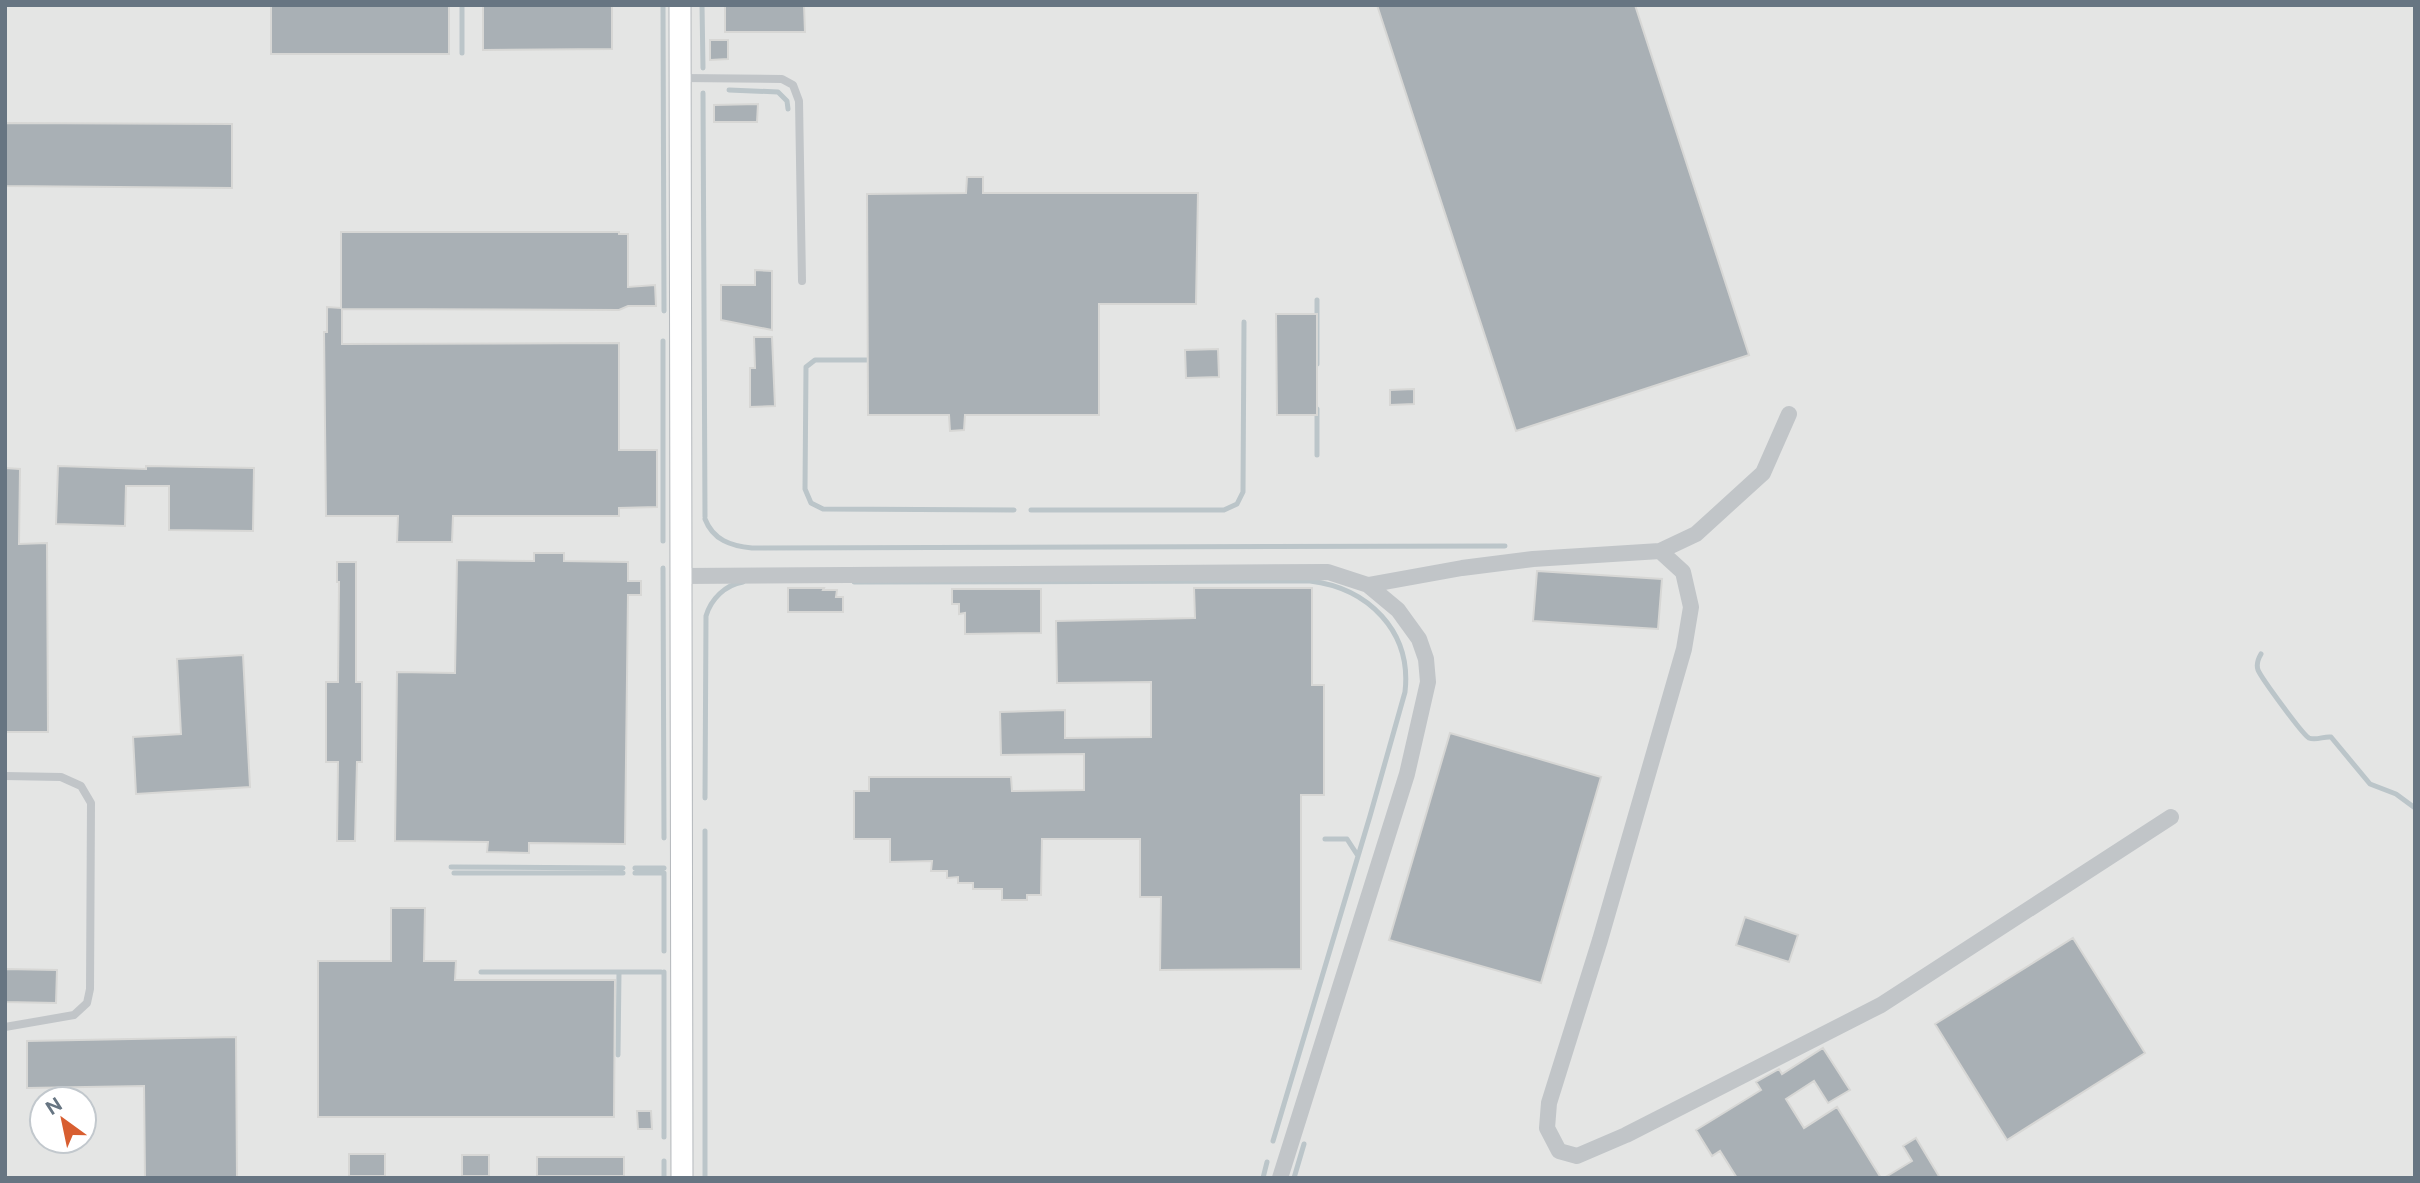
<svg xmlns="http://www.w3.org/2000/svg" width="2420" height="1183" font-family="'Public Sans',sans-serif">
	<rect width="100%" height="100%" fill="#f6f6f3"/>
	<!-- built -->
	<path fill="#e4e5e4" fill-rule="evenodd" d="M 5,5 L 2415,5 L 2415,1178 L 5,1178 ZM 42,1099 L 84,1099 L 84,1141 L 42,1141 Z"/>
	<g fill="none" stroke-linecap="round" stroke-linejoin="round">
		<!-- stream -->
		<path stroke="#bbc5c9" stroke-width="5" d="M 663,5 L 664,311
			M 702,5 L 703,68
			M 462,53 L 462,5
			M 729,90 L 778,92 L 787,101 L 788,109
			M 703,93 L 705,517
			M 663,341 L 663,541
			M 868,360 L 815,360 L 806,367 L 805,489 L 811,503 L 823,509 L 1014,510
			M 1317,364 L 1317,300
			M 1317,455 L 1317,409
			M 1031,510 L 1224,510 L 1237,504 L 1243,492 L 1244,322
			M 705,519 C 713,540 731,546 752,548 L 1505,546
			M 663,568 L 664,838
			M 854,582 L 1310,581 C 1368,588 1412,631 1405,692 L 1370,816 L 1273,1141
			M 2261,654 C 2258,659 2256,664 2258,670 C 2262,679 2303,735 2309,738 C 2316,741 2324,736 2331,737 L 2370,784 L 2396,794 L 2415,808
			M 705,798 L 706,616 C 711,599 725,585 743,582
			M 705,831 L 705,1178
			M 1325,839 L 1347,839 L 1358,856
			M 451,867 L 623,868
			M 635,868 L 664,868
			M 454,873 L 623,873
			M 635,873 L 664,873 L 664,951
			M 481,972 L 661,972
			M 618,1055 L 619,972
			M 664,1137 L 664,972
			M 664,1161 L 664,1178
			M 1263,1178 L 1267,1162
			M 1294,1178 L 1304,1144"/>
	</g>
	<!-- building -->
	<path fill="#a9b0b5" stroke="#d7d7d5" stroke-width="2" d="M 271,5 L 449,5 L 449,54 L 271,54 Z
		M 483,5 L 612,5 L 612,49 L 483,50 Z
		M 725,5 L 804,5 L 805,32 L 725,32 Z
		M 1377,5 L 1635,5 L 1749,355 L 1516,431 Z
		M 710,40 L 728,40 L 728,59 L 710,60 Z
		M 758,104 L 757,122 L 714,122 L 714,105 Z
		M 5,123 L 232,124 L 232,188 L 5,186 Z
		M 967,177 L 983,177 L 983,193 L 1198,193 L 1196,304 L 1099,304 L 1099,415 L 965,415 L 964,430 L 950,431 L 949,415 L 868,415 L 867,194 L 966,193 Z
		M 341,232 L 619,232 L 619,234 L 628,234 L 628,287 L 655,285 L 656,306 L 628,306 L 619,310 L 342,309 L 342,344 L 619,343 L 619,450 L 657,450 L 657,507 L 619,508 L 619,516 L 453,516 L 452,542 L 397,542 L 398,516 L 326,516 L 324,332 L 327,332 L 327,307 L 341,308 Z
		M 755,270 L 772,271 L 772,330 L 721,320 L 721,285 L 755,285 Z
		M 1276,314 L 1317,314 L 1317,415 L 1277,415 Z
		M 754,337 L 772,337 L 775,406 L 750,407 L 750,368 L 755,368 Z
		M 1218,349 L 1219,377 L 1186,378 L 1185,350 Z
		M 1414,389 L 1414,404 L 1390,405 L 1390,390 Z
		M 58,466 L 146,469 L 146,466 L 254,468 L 253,531 L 169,530 L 169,486 L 126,486 L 125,526 L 56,524 Z
		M 5,468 L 20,469 L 19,544 L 47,543 L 48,732 L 5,732 Z
		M 534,553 L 564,553 L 564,561 L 628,562 L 628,581 L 641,581 L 641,595 L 628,595 L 625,844 L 529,843 L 529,853 L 487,852 L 488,842 L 395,841 L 397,672 L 455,673 L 457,560 L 534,561 Z
		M 337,562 L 356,562 L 356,682 L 362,682 L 362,762 L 357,762 L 355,841 L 337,841 L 338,762 L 326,762 L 326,682 L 338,682 L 339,582 L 337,582 Z
		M 1537,571 L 1662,579 L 1658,629 L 1533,621 Z
		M 788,588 L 824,588 L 823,590 L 837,590 L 836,597 L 843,597 L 843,612 L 788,612 Z
		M 1194,588 L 1312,588 L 1312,685 L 1324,685 L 1324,795 L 1301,795 L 1301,969 L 1160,970 L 1161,897 L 1140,897 L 1140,839 L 1042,839 L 1041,895 L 1027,895 L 1027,900 L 1002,900 L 1002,889 L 973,889 L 973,883 L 958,883 L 958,877 L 947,878 L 947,871 L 931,871 L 932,861 L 890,862 L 890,839 L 854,839 L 854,791 L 869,791 L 869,777 L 1011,777 L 1012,791 L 1084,790 L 1084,754 L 1001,755 L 1000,712 L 1065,710 L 1065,738 L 1151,737 L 1151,682 L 1057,683 L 1056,621 L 1195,618 Z
		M 952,589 L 1041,589 L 1041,633 L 965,634 L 965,613 L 959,614 L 959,604 L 952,604 Z
		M 243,655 L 250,787 L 136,794 L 133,737 L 181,734 L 177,659 Z
		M 1450,733 L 1601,777 L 1541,983 L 1389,940 Z
		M 391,908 L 425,908 L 424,961 L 456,961 L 455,980 L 615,980 L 614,1117 L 318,1117 L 318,961 L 391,961 Z
		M 1745,917 L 1798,935 L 1789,962 L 1736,945 Z
		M 2073,938 L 2145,1053 L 2007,1140 L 1935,1024 Z
		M 5,969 L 57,970 L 56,1003 L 5,1002 Z
		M 236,1037 L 237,1178 L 145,1178 L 144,1086 L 27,1088 L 27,1041 Z
		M 1823,1048 L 1850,1090 L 1828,1103 L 1814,1081 L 1786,1099 L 1804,1128 L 1837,1107 L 1881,1178 L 1737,1178 L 1720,1151 L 1712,1156 L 1696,1130 L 1761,1090 L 1756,1082 L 1779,1069 L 1782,1074 Z
		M 637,1111 L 651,1111 L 652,1129 L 638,1129 Z
		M 1916,1138 L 1940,1178 L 1884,1178 L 1912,1161 L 1903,1146 Z
		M 349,1154 L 385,1154 L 385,1176 L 349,1176 Z
		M 462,1155 L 489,1155 L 489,1176 L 462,1176 Z
		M 537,1157 L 624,1157 L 624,1176 L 537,1176 Z"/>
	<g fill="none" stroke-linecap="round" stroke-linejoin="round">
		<!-- secondary casing -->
		<g stroke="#b4b8bc" stroke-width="23">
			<path id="secondary" d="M 680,5 L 682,1178"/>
		</g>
		<!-- service -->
		<path stroke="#c1c5c8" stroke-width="8" d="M 683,78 L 782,79 L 793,85 L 799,101 L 802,281
			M 5,776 L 61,777 L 81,786 L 91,803 L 90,989 L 87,1003 L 74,1015 L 5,1027"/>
		<!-- minor -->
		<path stroke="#c1c5c8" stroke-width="16" d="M 1660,551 L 1683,572 L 1691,607 L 1684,649 L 1600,940 L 1549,1103 L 1547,1128 L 1559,1151 L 1577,1156 L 1626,1135 L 1881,1005 L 2171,817
			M 683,576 L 1328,572 L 1368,585 L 1398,610 L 1419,639 L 1426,659 L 1428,682 L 1407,774 L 1280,1178
			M 1368,585 L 1462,568 L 1533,559 L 1660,551 L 1696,534 L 1763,473 L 1789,414"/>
		<!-- secondary -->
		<use href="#secondary" stroke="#fff" stroke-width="21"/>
	</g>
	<!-- border -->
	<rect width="2420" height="1183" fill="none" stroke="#677582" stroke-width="14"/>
	<!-- north arrow -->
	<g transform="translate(63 1120) rotate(327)"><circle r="33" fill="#ffffff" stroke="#c2c8cd" stroke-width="2"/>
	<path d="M0-5L12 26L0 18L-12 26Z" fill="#d85e30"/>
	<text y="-10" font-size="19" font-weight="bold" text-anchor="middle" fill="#677582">N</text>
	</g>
</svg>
